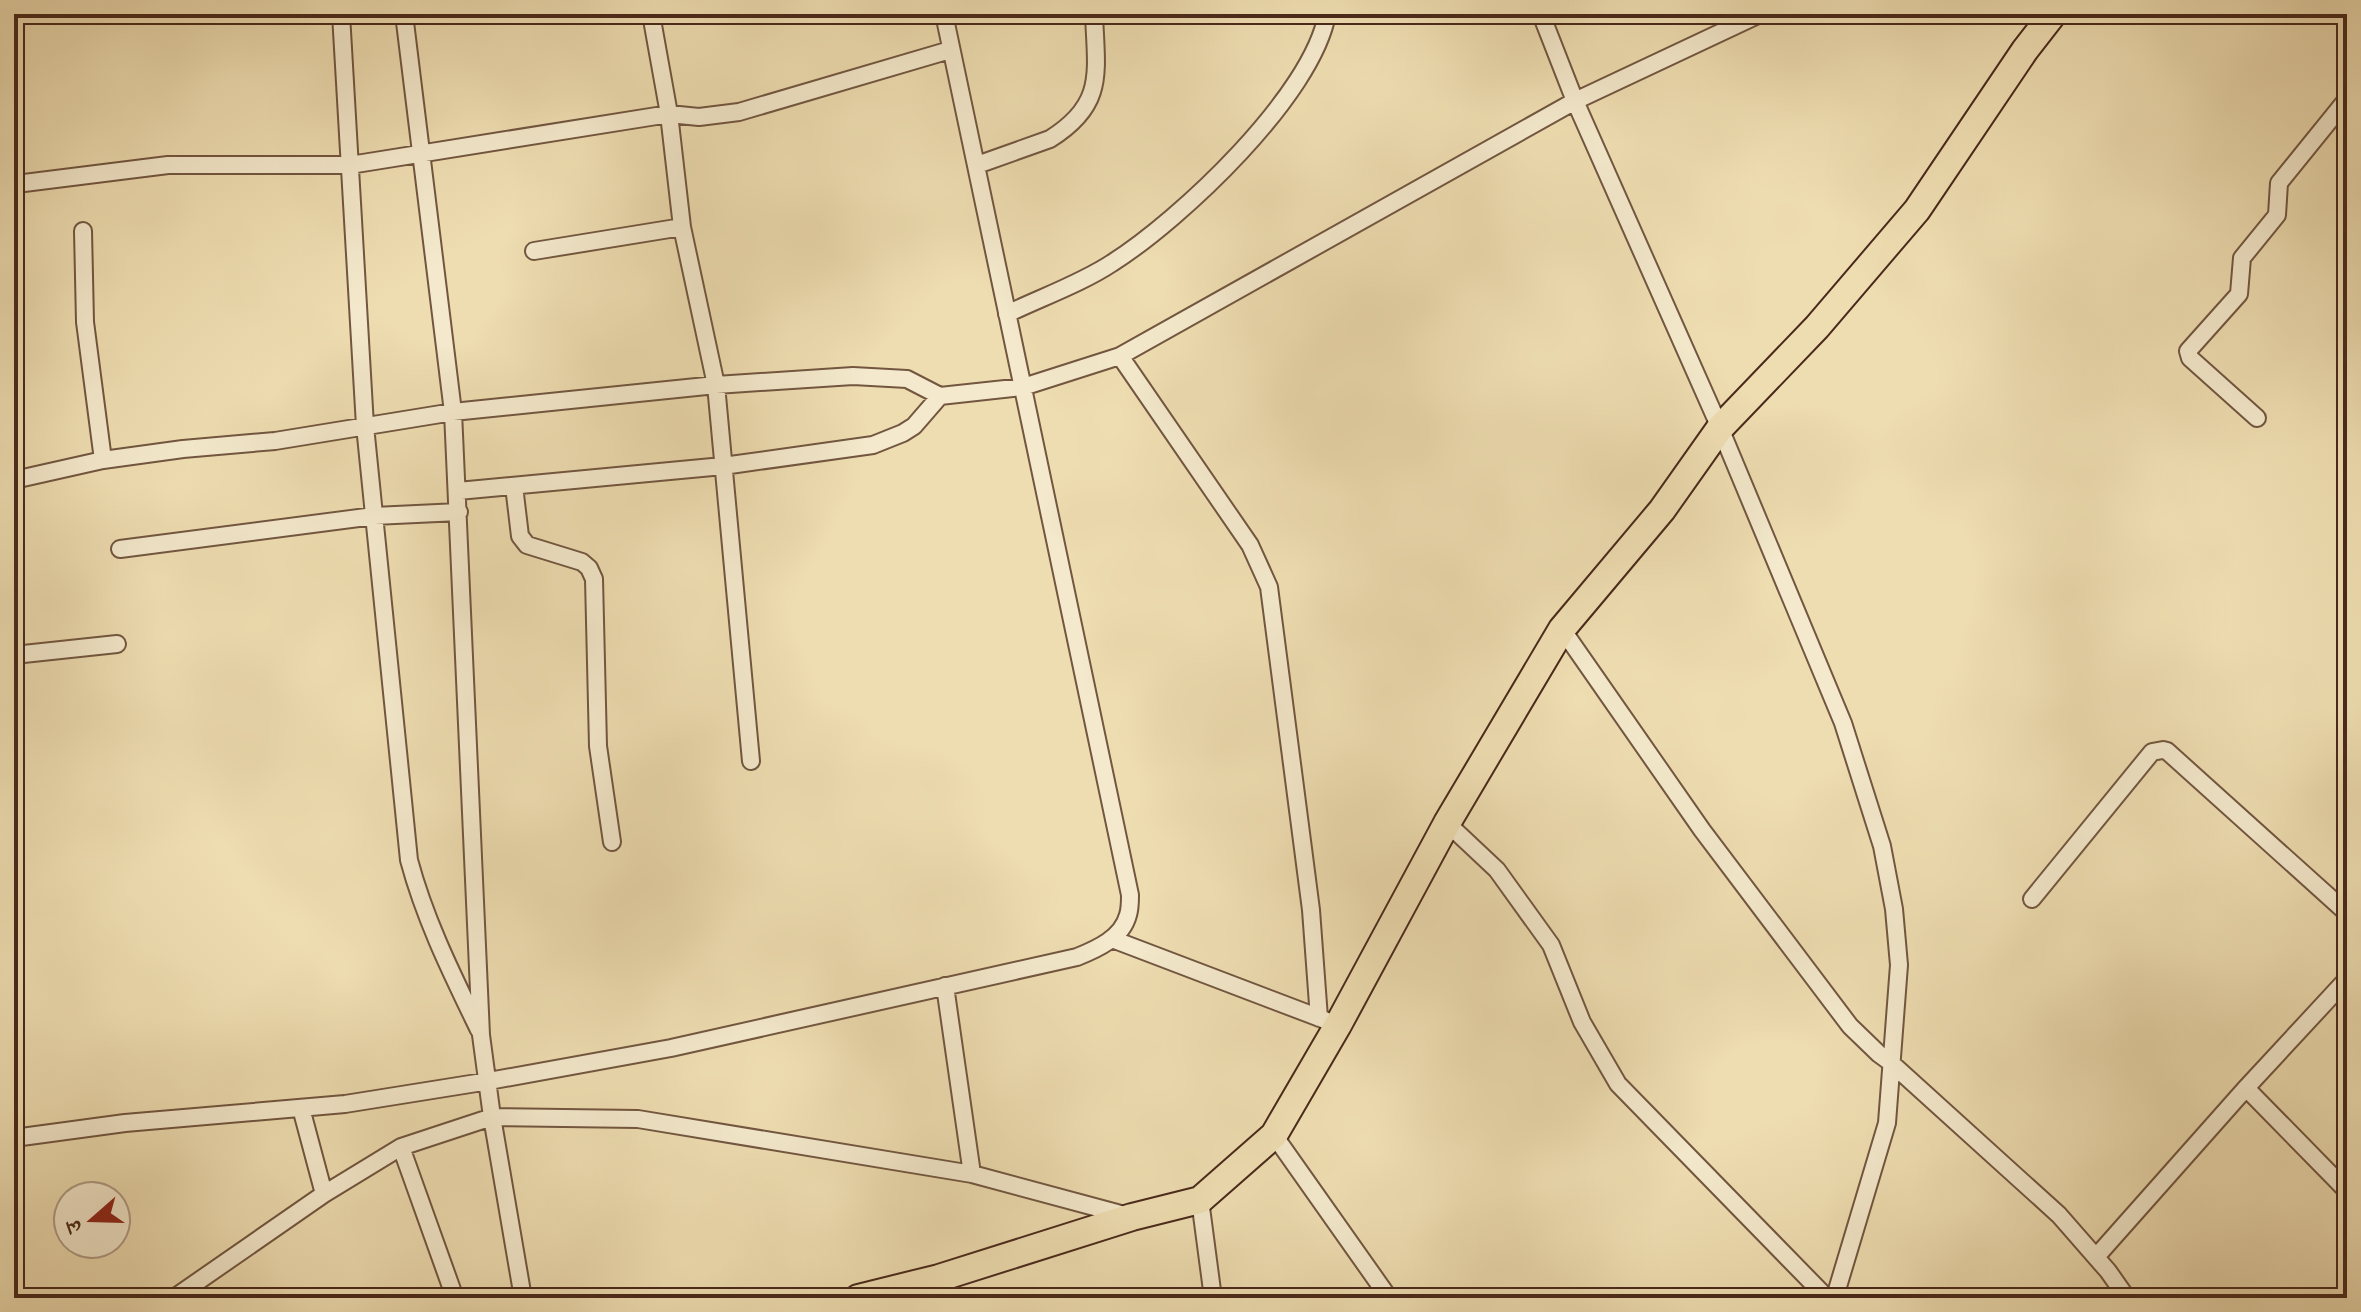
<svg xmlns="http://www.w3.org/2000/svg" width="2361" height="1312" font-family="'Gentium Book Plus','Noto Serif Devanagari',serif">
	<rect width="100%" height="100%" fill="#eeddb1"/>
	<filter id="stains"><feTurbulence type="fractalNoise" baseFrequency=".0025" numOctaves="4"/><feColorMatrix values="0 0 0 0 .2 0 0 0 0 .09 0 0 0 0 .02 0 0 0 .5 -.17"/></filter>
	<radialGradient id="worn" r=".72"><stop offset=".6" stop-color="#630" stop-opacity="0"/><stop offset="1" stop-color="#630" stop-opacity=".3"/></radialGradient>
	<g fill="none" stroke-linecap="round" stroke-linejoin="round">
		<!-- minor casing -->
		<g stroke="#725640" stroke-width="20">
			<path id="minor" d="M 341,14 L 365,426 L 409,860 C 425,920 452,974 479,1030
				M 404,14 L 453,412 L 481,1035 L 492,1117 L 523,1298
				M 651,14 L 669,114 L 682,227 L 716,385 L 751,761
				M 1541,14 L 1575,101 L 1720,428 L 1843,723 L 1882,846 L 1894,909 L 1899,965 L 1887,1123 L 1837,1290 L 1833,1298
				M 977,165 L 1050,139 C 1106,104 1096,72 1094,14
				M 14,182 L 24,183 L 168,165 L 350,165 L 669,114 L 699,117 L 739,112 L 950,50
				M 83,231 L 85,322 L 103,460
				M 534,251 L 682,227
				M 1007,314 C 1040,298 1082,283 1112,263 C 1180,220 1313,95 1327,14
				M 1120,356 L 1250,545 L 1269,587 L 1311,910 L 1319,1018
				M 2257,418 L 2190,358 L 2188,351 L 2239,294 L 2242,258 L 2277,215 L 2279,183 L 2347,99
				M 14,480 L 103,460 L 183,449 L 275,441 L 453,412 L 716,385 L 853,376 L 907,379 L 940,396
				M 514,486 L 520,536 L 527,545 L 582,562 L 589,568 L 594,579 L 598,746 L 612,842
				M 458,491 L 723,466 L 873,445 L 903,433 L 914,426 L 940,396 L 1023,387 L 1120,356 L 1575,101 L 1760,14
				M 120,549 L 374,516 L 459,512
				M 1562,629 L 1702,830 L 1850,1026 L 1879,1054 L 1890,1062 L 2059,1215 L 2108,1271 L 2127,1298
				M 14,655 L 117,644
				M 1447,823 L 1497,870 L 1551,945 L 1582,1022 L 1618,1084 L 1827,1298
				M 2032,899 L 2152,752 L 2163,750 L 2167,751 L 2347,913
				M 1112,939 L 1325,1020
				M 945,986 L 972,1174
				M 2246,1088 L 2347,1191
				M 301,1108 L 324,1194
				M 1274,1135 L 1389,1298
				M 14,1138 L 125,1123 L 345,1104 L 489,1081 L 671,1048 L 1077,957 C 1097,949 1122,938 1128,915 C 1130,909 1130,901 1130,895 L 944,14
				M 401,1147 L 455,1298
				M 1200,1200 L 1213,1298
				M 2096,1257 L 2246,1088 L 2347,979
				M 939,1278 L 943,1298
				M 174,1298 L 324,1194 L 401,1147 L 492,1117 L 638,1119 L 972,1174 L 1128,1216"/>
		</g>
		<!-- primary casing -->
		<g stroke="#49291b" stroke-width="30">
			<path id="primary" d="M 858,1298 L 939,1278 L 1132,1217 L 1200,1200 L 1274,1135 L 1338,1025 L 1447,823 L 1562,629 L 1662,510 L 1720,428 L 1817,327 L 1917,210 L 2025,50 L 2053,14"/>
		</g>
		<!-- minor -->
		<use href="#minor" stroke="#f4e9cc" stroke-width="16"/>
		<!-- primary -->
		<use href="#primary" stroke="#eeddb1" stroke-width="26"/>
	</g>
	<!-- margin -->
	<rect width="2361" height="1312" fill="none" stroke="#eeddb1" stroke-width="48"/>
	<rect x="16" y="16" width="2329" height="1280" fill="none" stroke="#49291b" stroke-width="4"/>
	<rect x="24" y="24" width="2313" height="1264" fill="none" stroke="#49291b" stroke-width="2"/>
	<!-- north arrow -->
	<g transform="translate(92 1220) rotate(250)"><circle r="38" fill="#f4e9cc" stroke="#b09c85" stroke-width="2"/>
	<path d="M0-6L14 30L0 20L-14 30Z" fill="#8f2418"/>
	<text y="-12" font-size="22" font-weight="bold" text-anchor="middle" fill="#49291b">उ</text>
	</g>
	<rect width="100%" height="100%" filter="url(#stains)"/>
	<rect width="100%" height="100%" fill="url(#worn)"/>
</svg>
